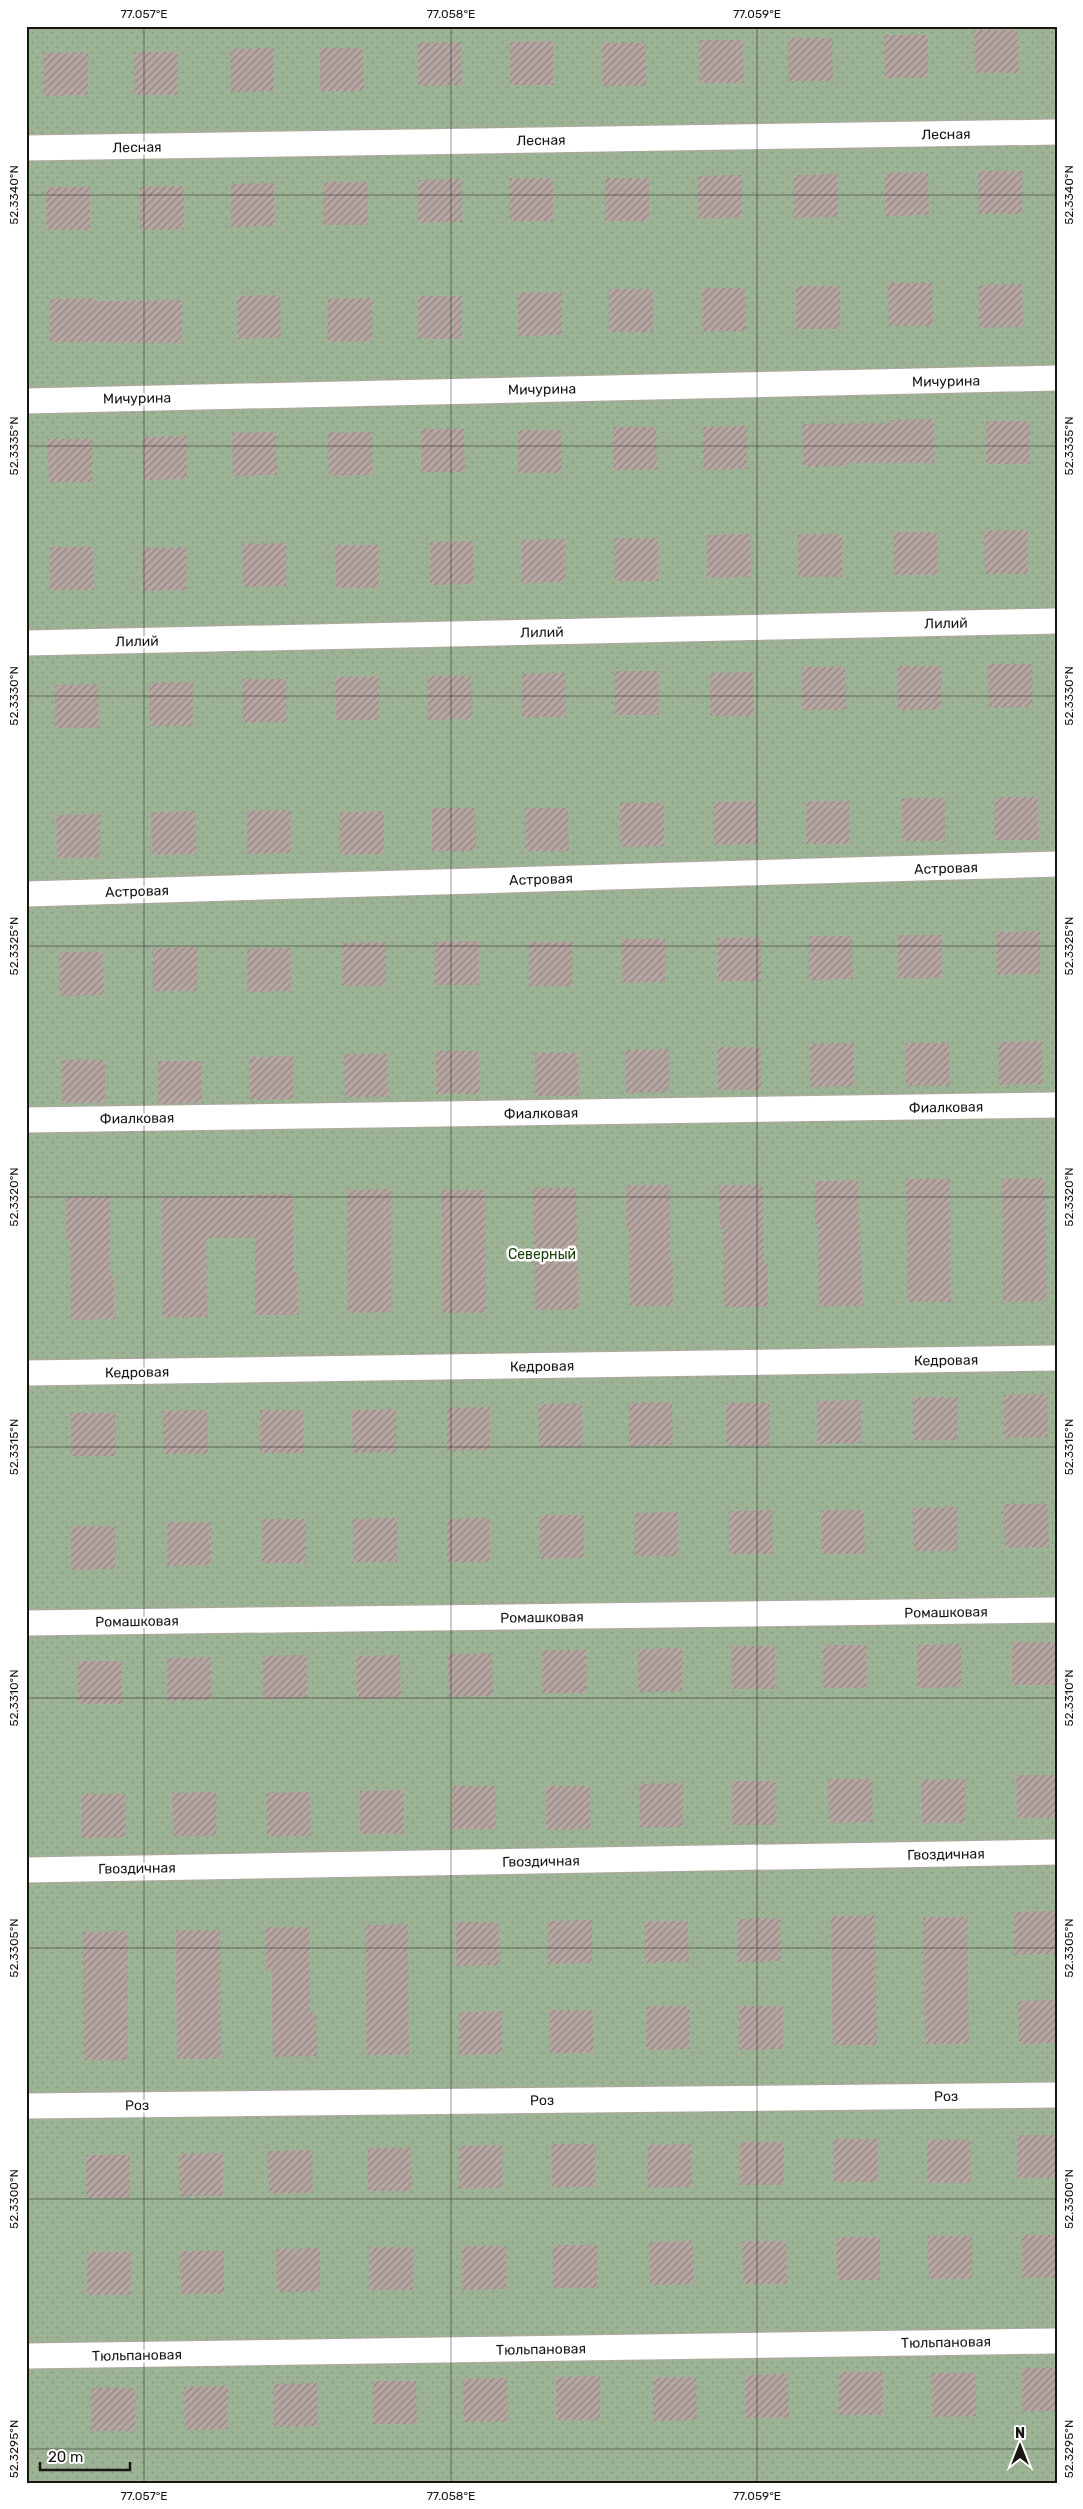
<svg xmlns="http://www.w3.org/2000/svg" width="1083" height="2509" font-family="Rubik,sans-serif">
	<defs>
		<pattern id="park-dots" width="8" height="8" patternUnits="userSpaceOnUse" patternTransform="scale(1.25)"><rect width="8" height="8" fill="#9cb495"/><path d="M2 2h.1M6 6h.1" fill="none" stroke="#869a7f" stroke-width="1.8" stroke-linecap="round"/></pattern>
		<pattern id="building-hatch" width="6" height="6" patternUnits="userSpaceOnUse" patternTransform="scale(1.25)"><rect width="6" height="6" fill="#b5a6a1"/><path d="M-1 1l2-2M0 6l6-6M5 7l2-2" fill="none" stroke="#928682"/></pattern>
	</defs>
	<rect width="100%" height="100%" fill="#eadcd4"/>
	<!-- park -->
	<path fill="url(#park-dots)" d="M 26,26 L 1057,26 L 1057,2483 L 26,2483 Z"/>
	<!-- building -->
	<path fill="url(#building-hatch)" d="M 974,30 L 1018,30 L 1019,73 L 975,73 Z
		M 884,35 L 928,35 L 928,78 L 885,78 Z
		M 788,38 L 832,38 L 833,81 L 789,81 Z
		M 699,40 L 743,40 L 744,83 L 700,83 Z
		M 553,41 L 554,85 L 510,85 L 510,42 Z
		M 461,42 L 462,85 L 418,86 L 418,43 Z
		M 602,43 L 645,43 L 646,86 L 602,86 Z
		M 274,48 L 274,91 L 231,92 L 230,49 Z
		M 320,48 L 363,48 L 364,91 L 320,91 Z
		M 88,52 L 88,95 L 44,96 L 44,53 Z
		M 134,52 L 178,52 L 178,95 L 135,95 Z
		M 978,171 L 1022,171 L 1022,214 L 979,214 Z
		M 928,172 L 929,215 L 885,216 L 885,173 Z
		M 838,174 L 838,217 L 794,218 L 794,175 Z
		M 742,175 L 742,218 L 698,219 L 698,176 Z
		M 509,178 L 553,178 L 553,221 L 510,221 Z
		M 605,178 L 649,178 L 649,221 L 605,221 Z
		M 461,179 L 462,222 L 418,223 L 418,180 Z
		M 324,182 L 367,182 L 368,225 L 324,225 Z
		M 274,183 L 275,226 L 231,227 L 231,184 Z
		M 184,186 L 184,229 L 140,230 L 140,187 Z
		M 46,187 L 90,187 L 90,230 L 46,230 Z
		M 888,283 L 932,283 L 933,326 L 889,326 Z
		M 1022,284 L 1023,327 L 979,328 L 979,285 Z
		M 796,286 L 840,286 L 840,329 L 796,329 Z
		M 702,288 L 745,288 L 746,331 L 702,331 Z
		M 609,289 L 653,289 L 653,332 L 609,332 Z
		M 562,292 L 562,335 L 518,336 L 518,293 Z
		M 280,295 L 281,338 L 237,339 L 237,296 Z
		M 418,296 L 462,296 L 462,339 L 418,339 Z
		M 94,298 L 94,301 L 182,300 L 182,343 L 50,342 L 50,299 Z
		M 372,298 L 372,341 L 328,342 L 328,299 Z
		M 934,419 L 935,463 L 846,463 L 846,466 L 803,467 L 802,424 L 891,423 L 891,420 Z
		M 986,421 L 1030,421 L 1030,464 L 986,464 Z
		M 747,426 L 747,469 L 703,470 L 703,427 Z
		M 613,427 L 656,427 L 657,470 L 613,470 Z
		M 421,429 L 464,429 L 465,472 L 421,472 Z
		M 518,430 L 561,430 L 562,473 L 518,473 Z
		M 276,432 L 277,475 L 233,476 L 232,433 Z
		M 372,432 L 373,475 L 329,476 L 328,433 Z
		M 187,436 L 187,479 L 144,480 L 143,437 Z
		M 48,439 L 92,439 L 92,482 L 49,482 Z
		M 1028,530 L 1028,574 L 985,574 L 984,531 Z
		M 893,532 L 937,532 L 938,575 L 894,575 Z
		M 750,534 L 751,577 L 707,578 L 707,535 Z
		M 798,534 L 842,534 L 842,577 L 798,577 Z
		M 614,538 L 658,538 L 659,581 L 615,581 Z
		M 565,539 L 565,582 L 521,583 L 521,540 Z
		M 473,541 L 474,584 L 430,585 L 430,542 Z
		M 286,543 L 286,586 L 243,587 L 242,544 Z
		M 335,545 L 379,545 L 379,588 L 336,588 Z
		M 50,547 L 93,547 L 94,590 L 50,590 Z
		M 186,547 L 186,590 L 143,591 L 142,548 Z
		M 988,664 L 1032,664 L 1032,707 L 989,708 Z
		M 897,666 L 941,666 L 941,709 L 897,710 Z
		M 802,667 L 845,667 L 846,710 L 802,710 Z
		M 615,671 L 659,671 L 659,715 L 615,715 Z
		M 753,672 L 754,716 L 710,716 L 710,673 Z
		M 565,673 L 566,717 L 522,717 L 522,674 Z
		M 379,676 L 379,720 L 336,720 L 335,677 Z
		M 428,676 L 471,676 L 472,719 L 428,720 Z
		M 242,679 L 286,679 L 286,722 L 243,723 Z
		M 193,682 L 193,726 L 150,726 L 149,683 Z
		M 98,684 L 99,728 L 55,728 L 55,685 Z
		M 995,797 L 1038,797 L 1039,840 L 995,840 Z
		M 901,798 L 945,798 L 945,841 L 902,841 Z
		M 757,801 L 758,844 L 714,845 L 714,802 Z
		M 806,801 L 850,801 L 850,844 L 806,844 Z
		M 620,803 L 664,803 L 664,846 L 620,847 Z
		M 432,808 L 475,808 L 476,851 L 432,851 Z
		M 525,808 L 568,808 L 569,851 L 525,851 Z
		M 291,810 L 291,853 L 247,854 L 247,811 Z
		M 195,811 L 196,854 L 152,855 L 151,812 Z
		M 384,811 L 384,854 L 340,855 L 340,812 Z
		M 100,814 L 100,858 L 57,858 L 56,815 Z
		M 1040,931 L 1040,974 L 997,975 L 996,932 Z
		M 898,935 L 942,935 L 942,978 L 898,979 Z
		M 809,936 L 852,936 L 853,979 L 809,980 Z
		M 761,937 L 761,981 L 717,981 L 717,938 Z
		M 621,939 L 665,939 L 665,982 L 622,983 Z
		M 479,941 L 479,985 L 435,985 L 435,942 Z
		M 386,942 L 386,986 L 342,986 L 342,943 Z
		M 529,942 L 572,942 L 572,986 L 529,986 Z
		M 197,947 L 197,991 L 153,991 L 153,948 Z
		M 247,948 L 291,948 L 291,991 L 247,992 Z
		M 60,952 L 103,952 L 104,995 L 60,996 Z
		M 1042,1041 L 1043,1084 L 999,1085 L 998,1042 Z
		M 854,1043 L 854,1086 L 810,1087 L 810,1044 Z
		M 905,1043 L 949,1043 L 950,1086 L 906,1086 Z
		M 717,1047 L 761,1047 L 761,1090 L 717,1090 Z
		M 669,1049 L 669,1092 L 626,1093 L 625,1050 Z
		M 436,1051 L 479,1051 L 480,1094 L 436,1094 Z
		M 535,1053 L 578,1053 L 579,1096 L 535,1096 Z
		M 344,1054 L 388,1054 L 389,1097 L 345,1097 Z
		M 293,1056 L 293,1099 L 250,1100 L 249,1057 Z
		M 61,1060 L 105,1060 L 105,1103 L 62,1103 Z
		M 158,1061 L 201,1061 L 202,1103 L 158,1104 Z
		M 1045,1178 L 1047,1301 L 1003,1302 L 1002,1179 Z
		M 906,1179 L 950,1179 L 951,1302 L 908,1302 Z
		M 858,1180 L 863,1306 L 819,1306 L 818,1224 L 815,1224 L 815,1181 Z
		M 626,1185 L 670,1185 L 670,1263 L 673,1263 L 673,1306 L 630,1306 L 629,1228 L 626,1228 Z
		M 719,1185 L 763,1185 L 764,1264 L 768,1264 L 768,1307 L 724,1307 L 723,1229 L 720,1229 Z
		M 533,1188 L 576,1188 L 579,1309 L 535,1310 Z
		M 391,1189 L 391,1312 L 348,1313 L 347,1190 Z
		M 441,1190 L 485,1190 L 486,1313 L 442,1313 Z
		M 293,1194 L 294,1272 L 298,1272 L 299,1315 L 255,1315 L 255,1238 L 206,1238 L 207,1317 L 163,1318 L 161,1197 Z
		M 110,1196 L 110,1276 L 114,1276 L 115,1319 L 71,1320 L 70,1240 L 66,1240 L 66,1197 Z
		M 1047,1394 L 1048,1437 L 1004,1438 L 1004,1395 Z
		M 913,1397 L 957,1397 L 957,1440 L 914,1440 Z
		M 861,1400 L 861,1443 L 817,1444 L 817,1401 Z
		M 672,1402 L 673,1445 L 629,1446 L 629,1403 Z
		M 726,1403 L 770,1403 L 770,1446 L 726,1446 Z
		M 538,1404 L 582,1404 L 583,1447 L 539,1447 Z
		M 490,1407 L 490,1450 L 447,1451 L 447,1408 Z
		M 396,1409 L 396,1452 L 353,1453 L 352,1410 Z
		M 207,1410 L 208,1454 L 164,1454 L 163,1411 Z
		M 260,1410 L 303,1410 L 304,1453 L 260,1453 Z
		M 71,1413 L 115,1413 L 115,1456 L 71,1456 Z
		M 1004,1504 L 1048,1504 L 1049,1547 L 1005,1548 Z
		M 957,1507 L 957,1551 L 914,1551 L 913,1508 Z
		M 772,1510 L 773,1554 L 729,1554 L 729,1511 Z
		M 821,1510 L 864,1510 L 865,1554 L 821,1554 Z
		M 678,1512 L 679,1556 L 635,1556 L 635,1513 Z
		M 540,1515 L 584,1515 L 584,1558 L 540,1559 Z
		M 397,1518 L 397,1562 L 354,1562 L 353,1519 Z
		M 490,1518 L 490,1562 L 447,1562 L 447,1519 Z
		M 262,1519 L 306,1519 L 306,1563 L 262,1563 Z
		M 167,1522 L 211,1522 L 211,1565 L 167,1566 Z
		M 71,1526 L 115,1526 L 115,1569 L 71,1570 Z
		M 1012,1642 L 1055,1642 L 1056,1685 L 1012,1685 Z
		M 961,1644 L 961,1687 L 917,1688 L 917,1645 Z
		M 823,1645 L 866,1645 L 867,1688 L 823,1688 Z
		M 731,1646 L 775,1646 L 775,1689 L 732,1689 Z
		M 682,1648 L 682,1691 L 638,1692 L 638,1649 Z
		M 542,1650 L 586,1650 L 586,1693 L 542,1693 Z
		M 492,1653 L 493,1696 L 449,1697 L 448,1654 Z
		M 307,1655 L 307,1698 L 263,1699 L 263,1656 Z
		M 400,1655 L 401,1698 L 357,1699 L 356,1656 Z
		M 211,1657 L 211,1700 L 167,1701 L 167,1658 Z
		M 78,1661 L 121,1661 L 122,1704 L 78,1704 Z
		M 1016,1775 L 1057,1775 L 1057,1818 L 1017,1818 Z
		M 828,1779 L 872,1779 L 873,1822 L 829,1823 Z
		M 965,1779 L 965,1823 L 921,1823 L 921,1780 Z
		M 732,1781 L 775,1781 L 776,1825 L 732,1825 Z
		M 683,1783 L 683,1827 L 640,1827 L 639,1784 Z
		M 452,1786 L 495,1786 L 496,1829 L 452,1829 Z
		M 546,1786 L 590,1786 L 590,1829 L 546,1830 Z
		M 404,1790 L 404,1834 L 360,1834 L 360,1791 Z
		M 216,1792 L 216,1836 L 173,1836 L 172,1793 Z
		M 310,1792 L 311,1836 L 267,1836 L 266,1793 Z
		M 81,1794 L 125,1794 L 125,1837 L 81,1838 Z
		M 1057,1911 L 1057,1954 L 1014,1955 L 1014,1912 Z
		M 875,1915 L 877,2045 L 833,2045 L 831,1916 Z
		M 923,1917 L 967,1917 L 969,2044 L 925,2044 Z
		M 780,1918 L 781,1961 L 737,1962 L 737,1919 Z
		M 592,1920 L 592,1963 L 548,1964 L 548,1921 Z
		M 645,1921 L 688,1921 L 689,1962 L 645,1963 Z
		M 456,1922 L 499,1922 L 500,1965 L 456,1966 Z
		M 408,1924 L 409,2055 L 366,2055 L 365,1925 Z
		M 265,1927 L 309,1927 L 310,2013 L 316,2013 L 317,2056 L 273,2057 L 272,1970 L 266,1970 Z
		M 176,1930 L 220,1930 L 221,2059 L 177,2059 Z
		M 127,1931 L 127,2060 L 84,2060 L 83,1932 Z
		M 1057,2000 L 1057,2043 L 1019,2044 L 1018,2001 Z
		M 646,2006 L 690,2006 L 690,2049 L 646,2050 Z
		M 739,2006 L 783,2006 L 783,2049 L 739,2050 Z
		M 549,2010 L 593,2010 L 594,2053 L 550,2053 Z
		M 502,2011 L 502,2054 L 459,2055 L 459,2012 Z
		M 1017,2135 L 1057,2135 L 1057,2178 L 1017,2178 Z
		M 834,2139 L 878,2139 L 878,2182 L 834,2182 Z
		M 927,2140 L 970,2140 L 971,2183 L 927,2183 Z
		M 740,2142 L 784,2142 L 784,2185 L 740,2185 Z
		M 551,2144 L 595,2144 L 595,2187 L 552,2187 Z
		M 691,2144 L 692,2187 L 648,2188 L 648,2145 Z
		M 502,2145 L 503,2188 L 459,2189 L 459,2146 Z
		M 368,2148 L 411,2148 L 412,2191 L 368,2191 Z
		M 312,2150 L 313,2193 L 269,2194 L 268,2151 Z
		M 223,2153 L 223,2196 L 180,2197 L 179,2154 Z
		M 86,2155 L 130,2155 L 130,2198 L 86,2198 Z
		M 1022,2235 L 1057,2235 L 1057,2278 L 1022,2278 Z
		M 928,2236 L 972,2236 L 972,2279 L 929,2279 Z
		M 836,2237 L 880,2237 L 880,2280 L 837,2280 Z
		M 693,2241 L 694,2284 L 650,2285 L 649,2242 Z
		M 742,2241 L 786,2241 L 787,2284 L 743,2284 Z
		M 553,2245 L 597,2245 L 597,2288 L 553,2288 Z
		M 462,2246 L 506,2246 L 506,2289 L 462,2290 Z
		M 369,2247 L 413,2247 L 413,2290 L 369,2290 Z
		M 320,2248 L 320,2291 L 277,2292 L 276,2249 Z
		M 180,2251 L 224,2251 L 224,2294 L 181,2294 Z
		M 87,2252 L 131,2252 L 131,2295 L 87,2295 Z
		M 1022,2368 L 1057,2368 L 1057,2411 L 1022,2411 Z
		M 839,2372 L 883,2372 L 883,2415 L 839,2415 Z
		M 931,2373 L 975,2373 L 976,2416 L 932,2417 Z
		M 788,2374 L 789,2418 L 745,2418 L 745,2375 Z
		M 600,2376 L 600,2420 L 556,2420 L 556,2377 Z
		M 653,2377 L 696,2377 L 697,2420 L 653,2421 Z
		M 507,2378 L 508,2422 L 464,2422 L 463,2379 Z
		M 373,2381 L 416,2381 L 417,2424 L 373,2424 Z
		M 317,2383 L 317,2426 L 274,2427 L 274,2384 Z
		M 228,2386 L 228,2429 L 185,2430 L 184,2387 Z
		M 91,2388 L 135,2388 L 135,2431 L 91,2431 Z"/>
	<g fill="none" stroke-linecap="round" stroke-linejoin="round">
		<!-- street casing -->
		<g stroke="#b3a69f" stroke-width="27">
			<path id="street" d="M 26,148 L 1057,132
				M 26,401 L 1057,378
				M 26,643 L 1057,621
				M 26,894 L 1057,864
				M 26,1120 L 1057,1105
				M 26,1373 L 1057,1358
				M 26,1623 L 1057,1610
				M 26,1870 L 1057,1852
				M 26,2106 L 1057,2095
				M 26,2356 L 1057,2341"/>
		</g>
		<!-- street -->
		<use href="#street" stroke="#fff" stroke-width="25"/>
	</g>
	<!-- ticks -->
	<path fill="none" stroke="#191512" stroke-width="1" stroke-opacity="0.45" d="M 144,26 L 144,2483M 451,26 L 451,2483M 757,26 L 757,2483M 26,195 L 1057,195M 26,446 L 1057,446M 26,696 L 1057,696M 26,946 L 1057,946M 26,1197 L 1057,1197M 26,1447 L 1057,1447M 26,1698 L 1057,1698M 26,1948 L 1057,1948M 26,2199 L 1057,2199M 26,2449 L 1057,2449"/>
	<g text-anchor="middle" stroke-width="5" stroke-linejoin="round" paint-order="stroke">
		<!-- street labels -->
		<g font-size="14" fill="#191512" stroke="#fff">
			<text transform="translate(946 134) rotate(-1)" y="5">Лесная</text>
			<text transform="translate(541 140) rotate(-1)" y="5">Лесная</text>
			<text transform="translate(137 147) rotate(-1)" y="5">Лесная</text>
			<text transform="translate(946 381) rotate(-1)" y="5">Мичурина</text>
			<text transform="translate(542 389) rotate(-1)" y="5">Мичурина</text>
			<text transform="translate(137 398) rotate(-1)" y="5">Мичурина</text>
			<text transform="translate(946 623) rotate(-1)" y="5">Лилий</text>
			<text transform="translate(542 632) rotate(-1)" y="5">Лилий</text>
			<text transform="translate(137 641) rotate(-1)" y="5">Лилий</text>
			<text transform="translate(946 868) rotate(-2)" y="5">Астровая</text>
			<text transform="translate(541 879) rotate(-2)" y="5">Астровая</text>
			<text transform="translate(137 891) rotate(-2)" y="5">Астровая</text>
			<text transform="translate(946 1107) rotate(-1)" y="5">Фиалковая</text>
			<text transform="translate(541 1113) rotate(-1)" y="5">Фиалковая</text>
			<text transform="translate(137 1118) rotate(-1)" y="5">Фиалковая</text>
			<text transform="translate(946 1360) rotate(-1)" y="5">Кедровая</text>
			<text transform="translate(542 1366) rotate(-1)" y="5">Кедровая</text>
			<text transform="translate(137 1372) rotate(-1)" y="5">Кедровая</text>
			<text transform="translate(946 1612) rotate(-1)" y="5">Ромашковая</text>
			<text transform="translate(542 1617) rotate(-1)" y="5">Ромашковая</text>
			<text transform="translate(137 1621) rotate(-1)" y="5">Ромашковая</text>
			<text transform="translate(946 1854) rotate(-1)" y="5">Гвоздичная</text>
			<text transform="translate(541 1861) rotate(-1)" y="5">Гвоздичная</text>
			<text transform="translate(137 1868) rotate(-1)" y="5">Гвоздичная</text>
			<text transform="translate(946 2096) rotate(-1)" y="5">Роз</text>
			<text transform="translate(542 2100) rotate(-1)" y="5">Роз</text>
			<text transform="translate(137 2105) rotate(-1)" y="5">Роз</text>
			<text transform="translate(946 2342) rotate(-1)" y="5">Тюльпановая</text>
			<text transform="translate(541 2349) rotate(-1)" y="5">Тюльпановая</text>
			<text transform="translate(137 2355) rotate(-1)" y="5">Тюльпановая</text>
		</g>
		<!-- park labels -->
		<g font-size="14" fill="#1c400c" stroke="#fff">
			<text x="542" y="1259">Северный</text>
		</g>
	</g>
	<!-- border -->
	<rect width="1083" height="2509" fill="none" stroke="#ffffff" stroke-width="55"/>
	<!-- north arrow -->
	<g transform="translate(1020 2446)" stroke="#ffffff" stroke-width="4" paint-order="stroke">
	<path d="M0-4L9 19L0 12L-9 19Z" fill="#191512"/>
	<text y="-8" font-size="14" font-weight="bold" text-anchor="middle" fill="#191512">N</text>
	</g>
	<!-- scale -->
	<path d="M40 2462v8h90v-8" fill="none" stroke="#191512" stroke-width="2.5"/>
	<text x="48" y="2462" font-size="15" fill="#191512" stroke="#ffffff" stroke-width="4" paint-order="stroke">20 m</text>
	<rect x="28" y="28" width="1028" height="2454" fill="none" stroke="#191512" stroke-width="2"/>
	<g font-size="12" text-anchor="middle" fill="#191512">
		<text x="144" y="18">77.057°E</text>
		<text x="451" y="18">77.058°E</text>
		<text x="757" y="18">77.059°E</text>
		<text transform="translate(14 195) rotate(-90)" y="4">52.3340°N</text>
		<text transform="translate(1069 195) rotate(-90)" y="4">52.3340°N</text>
		<text transform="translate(14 446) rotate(-90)" y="4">52.3335°N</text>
		<text transform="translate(1069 446) rotate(-90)" y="4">52.3335°N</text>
		<text transform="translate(14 696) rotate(-90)" y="4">52.3330°N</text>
		<text transform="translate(1069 696) rotate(-90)" y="4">52.3330°N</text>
		<text transform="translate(14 946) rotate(-90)" y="4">52.3325°N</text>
		<text transform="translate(1069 946) rotate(-90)" y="4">52.3325°N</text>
		<text transform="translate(14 1197) rotate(-90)" y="4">52.3320°N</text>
		<text transform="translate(1069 1197) rotate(-90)" y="4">52.3320°N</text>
		<text transform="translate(14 1447) rotate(-90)" y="4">52.3315°N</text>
		<text transform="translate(1069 1447) rotate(-90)" y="4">52.3315°N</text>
		<text transform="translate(14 1698) rotate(-90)" y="4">52.3310°N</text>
		<text transform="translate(1069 1698) rotate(-90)" y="4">52.3310°N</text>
		<text transform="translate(14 1948) rotate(-90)" y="4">52.3305°N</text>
		<text transform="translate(1069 1948) rotate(-90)" y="4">52.3305°N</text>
		<text transform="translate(14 2199) rotate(-90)" y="4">52.3300°N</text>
		<text transform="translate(1069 2199) rotate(-90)" y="4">52.3300°N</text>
		<text transform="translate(14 2449) rotate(-90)" y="4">52.3295°N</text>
		<text transform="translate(1069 2449) rotate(-90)" y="4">52.3295°N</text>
		<text x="144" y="2500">77.057°E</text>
		<text x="451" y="2500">77.058°E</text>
		<text x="757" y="2500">77.059°E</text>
	</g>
</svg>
